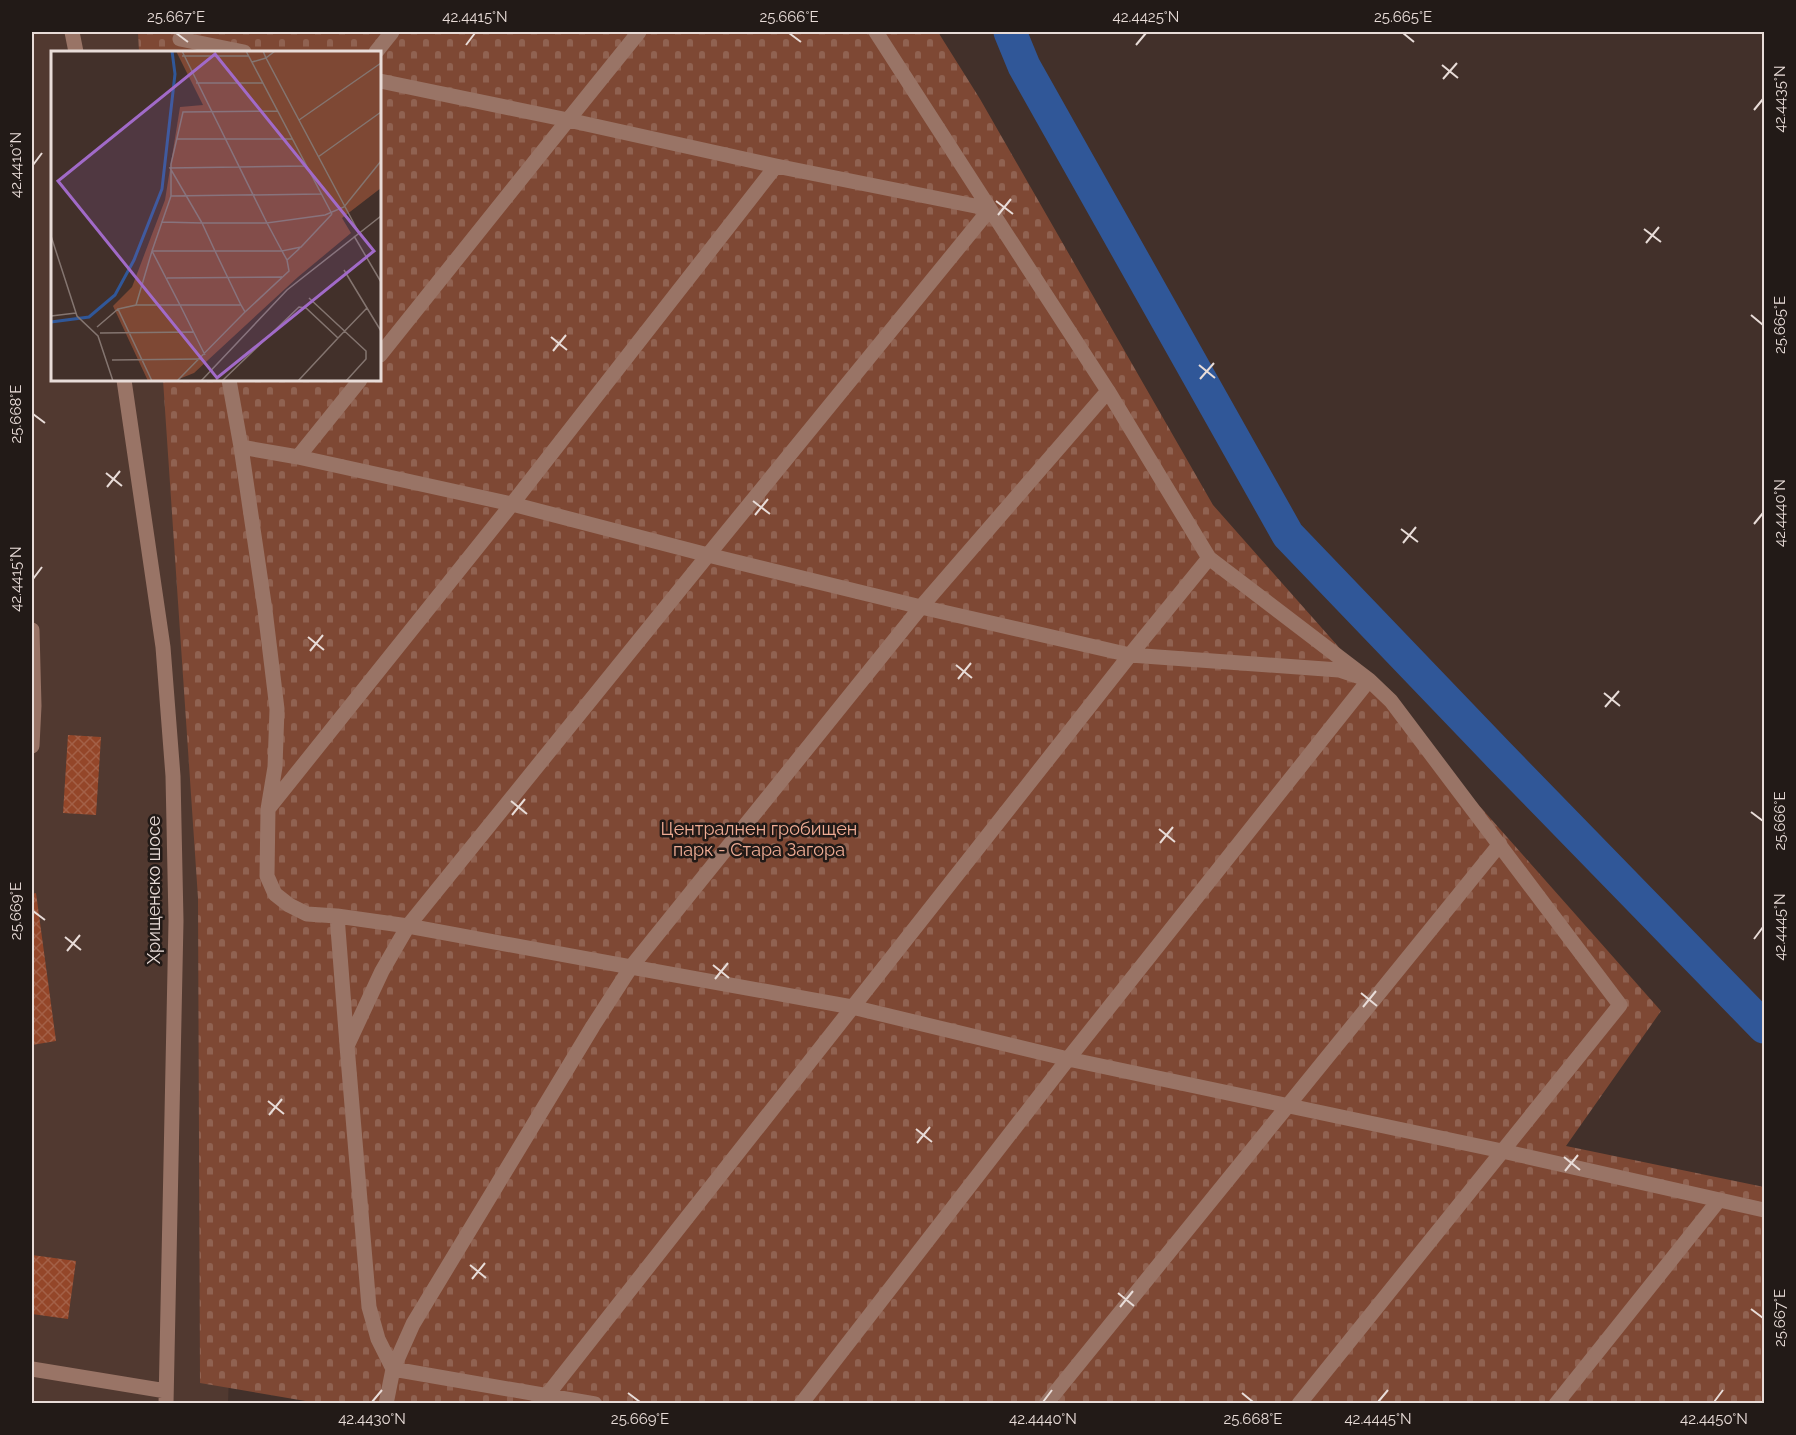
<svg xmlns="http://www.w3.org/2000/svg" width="1796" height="1435" font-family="Raleway,sans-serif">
	<defs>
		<pattern id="cemetery-stones" width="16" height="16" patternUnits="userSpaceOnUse" patternTransform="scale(1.5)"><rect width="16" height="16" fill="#7e4834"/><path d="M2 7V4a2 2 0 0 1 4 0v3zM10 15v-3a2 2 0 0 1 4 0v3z" fill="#906251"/></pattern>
		<pattern id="building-cross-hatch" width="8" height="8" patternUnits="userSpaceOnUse" patternTransform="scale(1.5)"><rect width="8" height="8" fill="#944629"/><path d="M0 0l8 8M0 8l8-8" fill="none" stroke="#a36047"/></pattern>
	</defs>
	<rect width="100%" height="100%" fill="#42302a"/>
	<!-- built -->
	<path fill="#513930" d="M 32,32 L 182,32 L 183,52 L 52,52 L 52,380 L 194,380 L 229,1377 L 228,1403 L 32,1403 Z"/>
	<!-- cemetery -->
	<path fill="url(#cemetery-stones)" d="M 138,32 L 938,32 L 980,99 L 1213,505 L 1661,1011 L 1566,1146 L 1764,1187 L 1764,1403 L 323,1404 L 200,1383 L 198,898 L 163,380 L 380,380 L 380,52 L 139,52 Z"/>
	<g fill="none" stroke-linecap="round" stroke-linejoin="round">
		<!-- canal -->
		<path stroke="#305798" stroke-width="33" d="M 1010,32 L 1024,66 L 1288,535 L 1499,755 L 1764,1027"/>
	</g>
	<!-- building -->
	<path fill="url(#building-cross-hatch)" d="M 68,735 L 101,737 L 96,815 L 63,813 Z
		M 36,893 L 56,1041 L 32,1045 L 32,894 Z
		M 32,1255 L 76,1261 L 68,1319 L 32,1314 Z"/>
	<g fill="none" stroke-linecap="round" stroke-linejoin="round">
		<!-- minor -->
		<path stroke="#997466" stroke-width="15" d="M 72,32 L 76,52
			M 180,39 L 244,52
			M 376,52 L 392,32
			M 380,81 L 568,120 L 639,32
			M 380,355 L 568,120 L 776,166 L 990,209 L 876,32
			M 124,380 L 163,647 L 173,776 L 176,921 L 166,1404
			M 229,380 L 241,447 L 298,457 L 360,380
			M 241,447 L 265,610 L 277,709 L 275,767 L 268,809 L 267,876 L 275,894 L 289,905 L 307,914 L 337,916
			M 298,457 L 512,504 L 708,555 L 990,209 L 1108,391
			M 32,630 L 34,706 L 32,746
			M 268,809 L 512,504 L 776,166
			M 347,1045 L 337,916 L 408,926 L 708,555 L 921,607 L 1108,391 L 1209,558
			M 32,1369 L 166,1391
			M 393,1369 L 378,1339 L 369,1307 L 347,1046 L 382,971 L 408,926 L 631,967 L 921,607 L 1130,655 L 1339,670 L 1369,680 L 1068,1059 L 801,1404
			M 393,1369 L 595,1404
			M 548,1394 L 1130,655 L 1209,558 L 1369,680 L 1391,701 L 1620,1005 L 1299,1404
			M 386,1404 L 393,1369 L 413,1324 L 593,1026 L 631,967 L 852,1007 L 1068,1059 L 1502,1151 L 1764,1210
			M 1046,1404 L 1500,844
			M 1556,1404 L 1719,1200"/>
	</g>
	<!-- ticks -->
	<path fill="none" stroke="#e8dcd8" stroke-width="2" d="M 176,33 L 188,42M 789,33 L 801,42M 1403,33 L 1414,42M 466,45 L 475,33M 1136,45 L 1146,33M 1442,65 L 1458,78M 1443,79 L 1457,63M 1754,110 L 1763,99M 33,165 L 42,153M 996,201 L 1013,214M 998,215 L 1011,199M 1644,229 L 1661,242M 1646,243 L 1659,227M 1751,315 L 1763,325M 551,337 L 567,350M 553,351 L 566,335M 1199,365 L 1215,378M 1200,379 L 1214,363M 33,414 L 45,423M 106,473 L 122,486M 107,487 L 120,471M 753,501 L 770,514M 755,515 L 768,499M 1754,524 L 1763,513M 1401,529 L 1418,542M 1403,543 L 1416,527M 33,579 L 42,567M 308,637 L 324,650M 310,651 L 323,635M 956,665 L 972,678M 958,679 L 971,663M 1604,693 L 1620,706M 1605,707 L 1619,691M 511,801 L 527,814M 1751,812 L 1763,821M 512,815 L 525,799M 1159,829 L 1175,842M 1160,843 L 1173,827M 33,911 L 45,920M 65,937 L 81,950M 1754,939 L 1763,927M 67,951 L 80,935M 713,965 L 729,978M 715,979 L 728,963M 1361,993 L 1377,1006M 1363,1007 L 1376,991M 268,1101 L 284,1114M 269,1115 L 282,1099M 916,1129 L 932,1142M 917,1143 L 930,1127M 1564,1157 L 1580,1170M 1565,1171 L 1578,1155M 470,1265 L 486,1278M 472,1279 L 485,1263M 1118,1293 L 1134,1306M 1120,1307 L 1133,1291M 1751,1309 L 1763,1318M 628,1393 L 640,1402M 1242,1393 L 1253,1402M 372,1402 L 382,1390M 1043,1402 L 1052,1390M 1378,1402 L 1388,1390M 1714,1402 L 1723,1390"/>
	<g text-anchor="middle" stroke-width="5" stroke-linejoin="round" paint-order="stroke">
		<!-- park labels -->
		<g font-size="18" fill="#f1ad95" stroke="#221a17">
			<text x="759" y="835">Централнен гробищен<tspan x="759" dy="21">парк - Стара Загора</tspan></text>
		</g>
		<!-- street labels -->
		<g font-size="18" fill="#e8dcd8" stroke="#221a17">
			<text transform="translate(154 890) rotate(-90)" y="6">Хрищенско шосе</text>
		</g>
	</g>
	<!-- overview -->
	<g transform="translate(51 51)">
		<rect width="330" height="330" fill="#42302a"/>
		<path d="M 125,0 L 330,0 L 330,137 L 291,167 L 300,182 L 247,226 L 143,322 L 123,330 L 97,330 L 62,255 L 81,236 L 114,149 L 129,56 L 152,54 Z" fill="#7e4834"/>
		<path fill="none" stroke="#305798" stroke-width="3" d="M 0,271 L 38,266 L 64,244 L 83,209 L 111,138 L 124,23 L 121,0"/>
		<path fill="none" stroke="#847570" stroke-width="1.5" d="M 131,0 L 216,172 L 274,164 L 293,156 L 330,110M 195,0 L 281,163M 224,0 L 215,7 L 308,182M 131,5 L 198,5M 201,11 L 215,7 L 212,0M 145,32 L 212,32M 227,60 L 132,61 L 120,113 L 120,145 L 270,143M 248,69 L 330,12M 126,88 L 241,88M 267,106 L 330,61M 255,115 L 119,117 L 151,172 L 216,172 L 231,200 L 250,196 L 281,163M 120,145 L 111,171 L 151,172 L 164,200 L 231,200 L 236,209 L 249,197M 111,171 L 101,200 L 164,200 L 190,254M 0,185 L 26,265 L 47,285 L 62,330M 303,185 L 330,231M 116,227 L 231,226M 258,247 L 315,300 L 315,308 L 295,330M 85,254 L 129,254 L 154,304M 316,257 L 330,280M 194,261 L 238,220 L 236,209M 0,265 L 25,262M 46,276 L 67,258M 49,282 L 143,281M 61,309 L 150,308M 101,330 L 67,258 L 85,254 L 101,200 L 129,254 L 190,254 L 194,261 L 126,330M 150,330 L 236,239 L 330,165M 171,330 L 248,256 L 255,257 L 287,287 L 316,257 L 293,219M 247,330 L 287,287"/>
		<path fill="#a16ac8" fill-opacity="0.15" stroke="#a16ac8" stroke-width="3" d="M 164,3 L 323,200 L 166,327 L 7,130 Z"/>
		<rect width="330" height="330" fill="none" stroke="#e8dcd8" stroke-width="3"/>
	</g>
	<!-- border -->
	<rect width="1796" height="1435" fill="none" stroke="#221a17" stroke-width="66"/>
	<rect x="33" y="33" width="1730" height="1369" fill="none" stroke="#e8dcd8" stroke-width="2"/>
	<g font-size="15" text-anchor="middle" fill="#e8dcd8">
		<text x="176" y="22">25.667°E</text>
		<text x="475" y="22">42.4415°N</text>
		<text x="789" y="22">25.666°E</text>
		<text x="1146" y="22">42.4425°N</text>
		<text x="1403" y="22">25.665°E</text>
		<text transform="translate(1780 99) rotate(-90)" y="5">42.4435°N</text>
		<text transform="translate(16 165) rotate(-90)" y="5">42.4410°N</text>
		<text transform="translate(1780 325) rotate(-90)" y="5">25.665°E</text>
		<text transform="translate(16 414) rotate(-90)" y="5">25.668°E</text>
		<text transform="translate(1780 513) rotate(-90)" y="5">42.4440°N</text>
		<text transform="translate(16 579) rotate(-90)" y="5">42.4415°N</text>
		<text transform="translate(1780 821) rotate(-90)" y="5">25.666°E</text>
		<text transform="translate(16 911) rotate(-90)" y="5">25.669°E</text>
		<text transform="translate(1780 927) rotate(-90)" y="5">42.4445°N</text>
		<text transform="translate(1780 1318) rotate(-90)" y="5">25.667°E</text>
		<text x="372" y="1424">42.4430°N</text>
		<text x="640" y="1424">25.669°E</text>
		<text x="1043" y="1424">42.4440°N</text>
		<text x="1253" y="1424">25.668°E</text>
		<text x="1378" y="1424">42.4445°N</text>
		<text x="1714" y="1424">42.4450°N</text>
	</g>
</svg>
